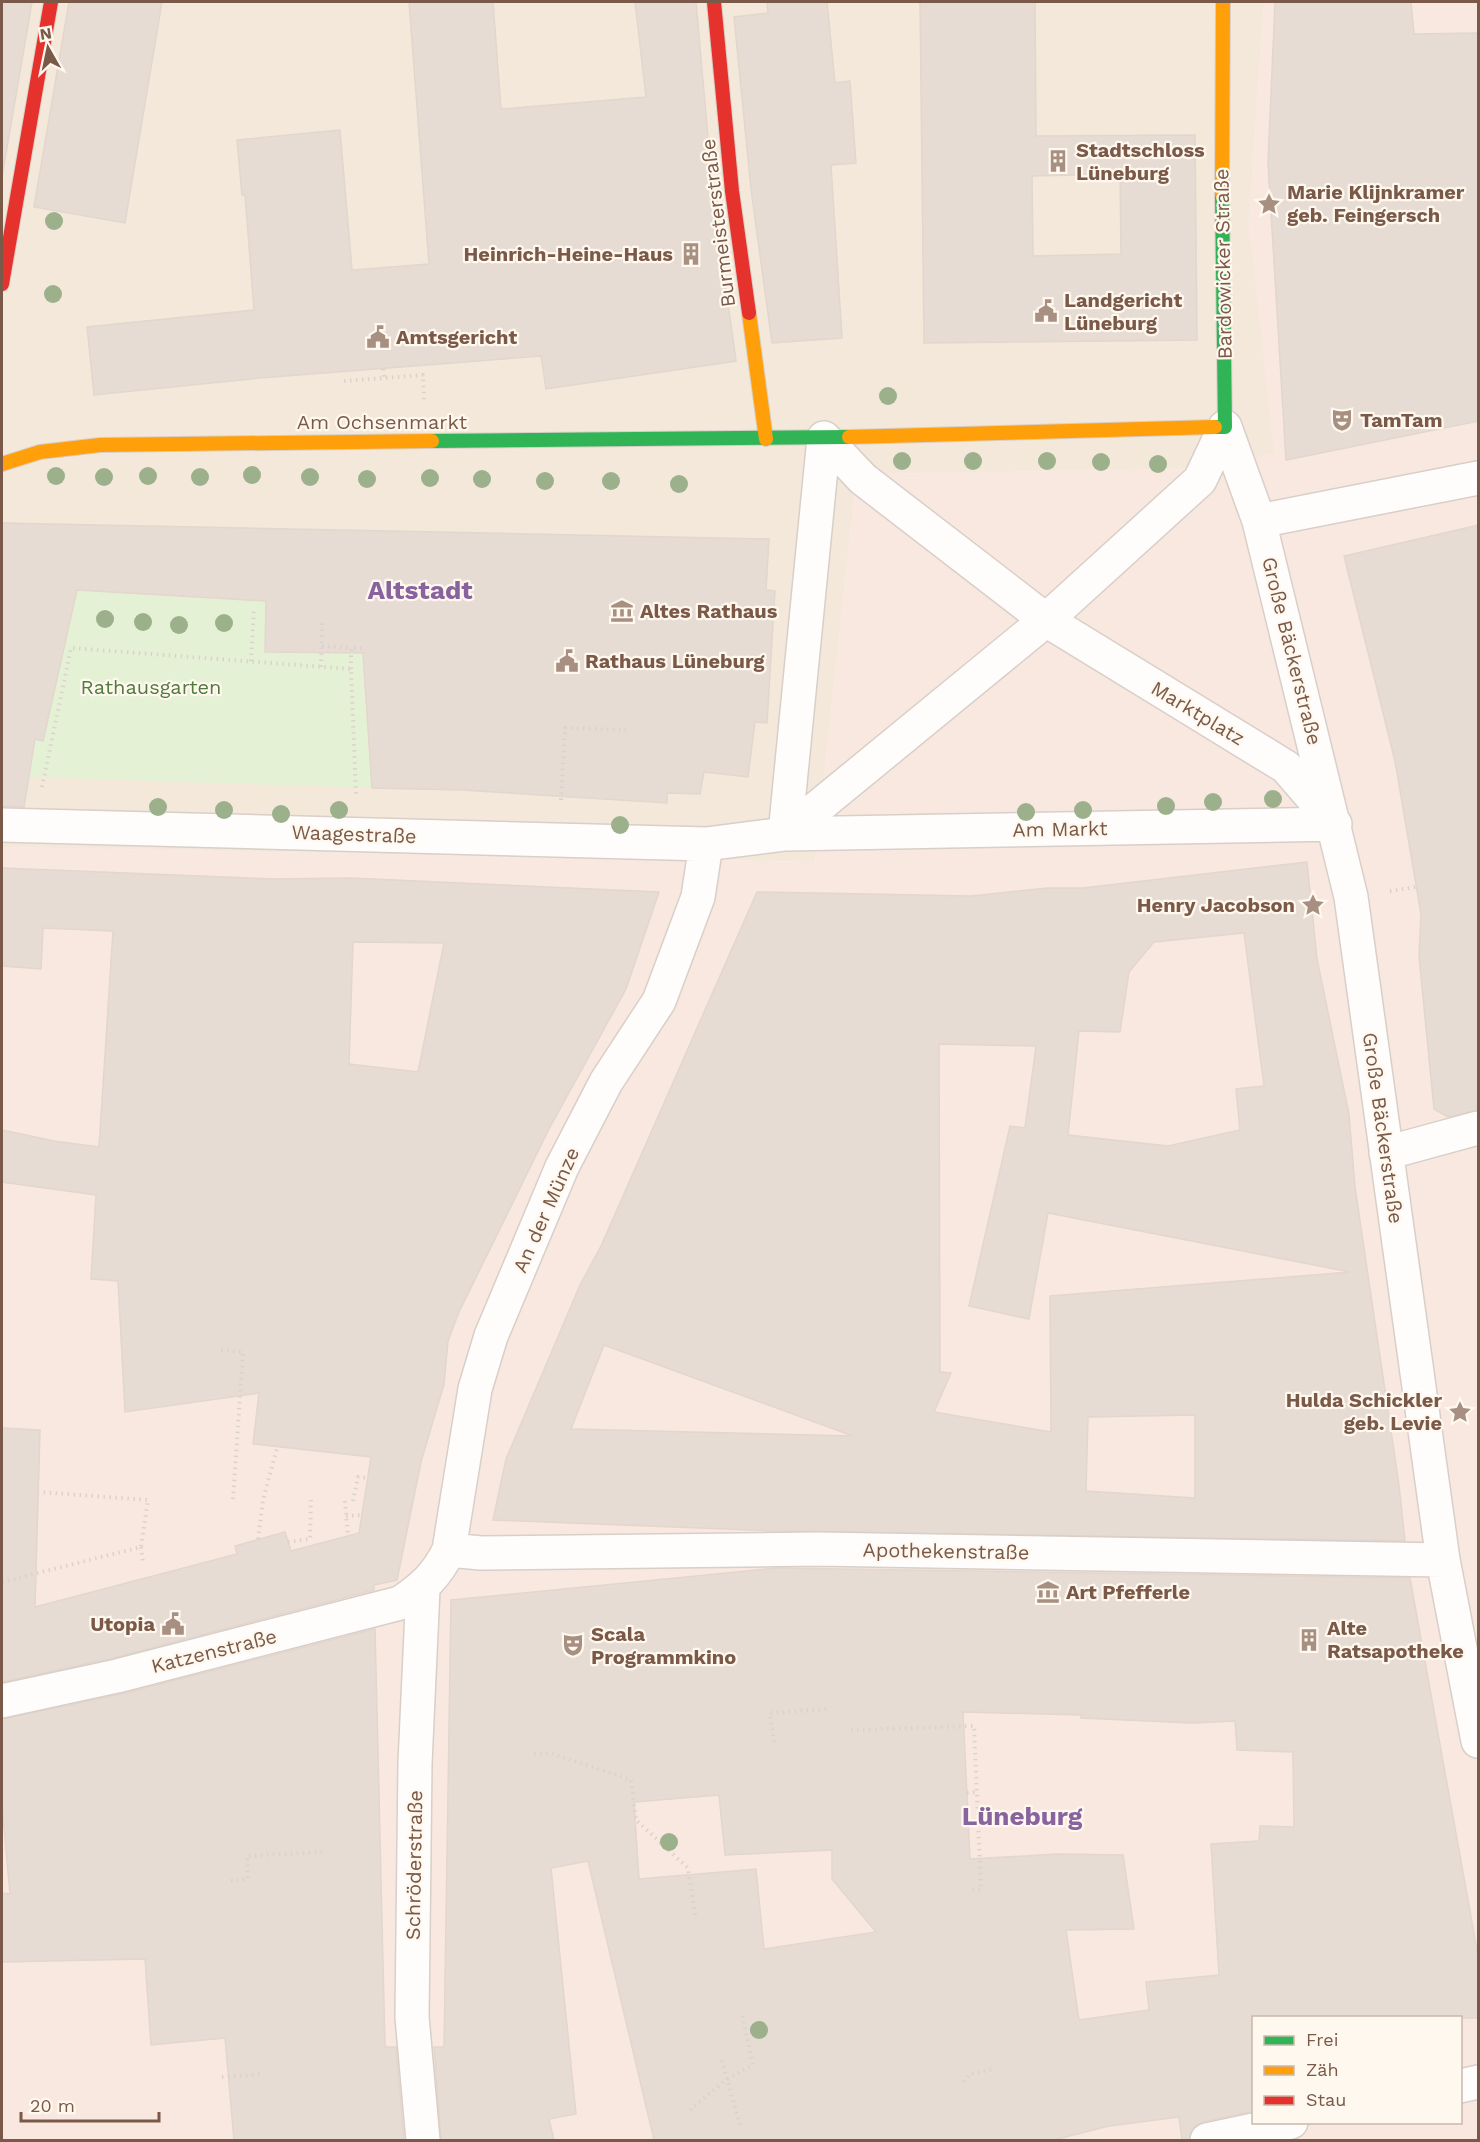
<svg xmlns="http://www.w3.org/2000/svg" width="1480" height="2142" font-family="'Work Sans',sans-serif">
	<rect width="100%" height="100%" fill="#f9f4ec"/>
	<!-- residential -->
	<path fill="#f4e8da" d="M 2,2 L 1264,2 L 1249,223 L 1275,454 L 1183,469 L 874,474 L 855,490 L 815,862 L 2,847 Z"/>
	<!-- commercial -->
	<path fill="#f9e8df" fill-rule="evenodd" d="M 1264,2 L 1478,2 L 1478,2140 L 2,2140 L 2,847 L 815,862 L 855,490 L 874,474 L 1183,469 L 1274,454 L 1249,223 ZM 1254,2018 L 1460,2018 L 1460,2122 L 1254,2122 Z"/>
	<!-- green -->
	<path fill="#e5f1d5" d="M 77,590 L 266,601 L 265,652 L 312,652 L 361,623 L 372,788 L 29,777 L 35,739 Z"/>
	<!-- building -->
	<path fill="#e6dcd3" stroke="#e3d6cd" stroke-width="1.5" fill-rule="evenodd" d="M 2,2 L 32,2 L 2,177 Z
		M 69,2 L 162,2 L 125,223 L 34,207 Z
		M 409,2 L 493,2 L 501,109 L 646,97 L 635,2 L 696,2 L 713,194 L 736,361 L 546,389 L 541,356 L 260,378 L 94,395 L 87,327 L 254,310 L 245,195 L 242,195 L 237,140 L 340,130 L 352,270 L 429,264 Z
		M 767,2 L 827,2 L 835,83 L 850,81 L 856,163 L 831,165 L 842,338 L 772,343 L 751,189 L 734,17 L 768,13 Z
		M 920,2 L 1035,2 L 1036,136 L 1195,135 L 1197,340 L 924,343 ZM 1120,174 L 1121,254 L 1033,256 L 1032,176 Z
		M 1275,2 L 1411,2 L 1414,34 L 1479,33 L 1479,421 L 1286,460 L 1268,163 Z
		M 2,523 L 769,539 L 766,590 L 775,591 L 767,723 L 755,722 L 748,777 L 704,772 L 700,794 L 667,793 L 667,803 L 462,790 L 372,788 L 363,653 L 265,652 L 266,601 L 77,590 L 43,741 L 35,739 L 24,807 L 2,806 Z
		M 1479,525 L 1479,1110 L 1448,1117 L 1434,1109 L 1419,956 L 1421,914 L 1395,761 L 1344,556 Z
		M 1307,862 L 1317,959 L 1349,1114 L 1355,1187 L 1399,1485 L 1405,1541 L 775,1531 L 493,1520 L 506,1459 L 580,1285 L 601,1246 L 757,892 L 971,896 L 1048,888 L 1083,888 ZM 1244,933 L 1264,1086 L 1236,1089 L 1240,1130 L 1168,1146 L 1068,1135 L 1079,1031 L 1120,1032 L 1129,972 L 1154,942 ZM 939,1044 L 1036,1046 L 1025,1128 L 1010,1126 L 969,1306 L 1029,1319 L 1048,1213 L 1350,1272 L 1050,1296 L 1051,1432 L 934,1412 L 951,1373 L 940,1372 ZM 604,1345 L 853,1436 L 571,1429 ZM 1195,1415 L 1195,1498 L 1086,1491 L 1088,1417 Z
		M 2,868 L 274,879 L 351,878 L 659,892 L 626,989 L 549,1129 L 459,1312 L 448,1341 L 444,1384 L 421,1462 L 397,1580 L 374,1585 L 374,1590 L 113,1658 L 2,1682 L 2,1428 L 40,1430 L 35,1607 L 237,1554 L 235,1546 L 285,1532 L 291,1551 L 359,1533 L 371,1457 L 253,1444 L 259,1393 L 125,1412 L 118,1281 L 91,1279 L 96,1195 L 2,1182 L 2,1130 L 54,1141 L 99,1147 L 113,931 L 43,928 L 41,969 L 2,966 ZM 353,942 L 444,943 L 418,1072 L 349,1064 Z
		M 777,1568 L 1410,1578 L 1479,1961 L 1479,2018 L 1254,2018 L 1254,2111 L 1203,2122 L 1194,2127 L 1189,2140 L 1182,2140 L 1179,2117 L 1109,2126 L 1054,2140 L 654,2140 L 588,1861 L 551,1868 L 576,2114 L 549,2119 L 554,2140 L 441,2140 L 434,2047 L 444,2047 L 451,1600 ZM 963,1712 L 1081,1715 L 1081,1718 L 1192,1723 L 1235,1721 L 1237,1750 L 1293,1752 L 1294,1827 L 1260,1826 L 1259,1841 L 1211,1844 L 1219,1975 L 1146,1982 L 1149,2010 L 1079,2020 L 1066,1930 L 1134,1929 L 1123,1855 L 1058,1854 L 970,1859 ZM 719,1795 L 725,1855 L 832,1850 L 832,1879 L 876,1932 L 764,1949 L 756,1869 L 639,1879 L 634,1802 Z
		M 375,1629 L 385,2047 L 396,2047 L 404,2140 L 234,2140 L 225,2038 L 151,2045 L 145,1959 L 2,1962 L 2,1893 L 10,1894 L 2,1805 L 2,1719 L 122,1694 Z"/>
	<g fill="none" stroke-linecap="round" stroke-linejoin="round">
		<!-- street casing -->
		<g stroke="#d8cfc8" stroke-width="36">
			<path id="street" d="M 1225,427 L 1259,521 L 1351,897 L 1443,1560 L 1478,1741
				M 824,438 L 863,479 L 1046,620 L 1286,767 L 1330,818
				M 1259,521 L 1478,478
				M 2,825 L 706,844 L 785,834 L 1335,824
				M 785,834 L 1046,620 L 1200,480 L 1225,427
				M 785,834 L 824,438
				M 1386,1153 L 1478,1128
				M 449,1550 L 481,1553 L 818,1549 L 1443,1560
				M 423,1589 L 415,1763 L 412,2017 L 423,2140
				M 2,1701 L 117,1676 L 400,1603 C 423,1588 437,1575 449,1550 L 475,1389 L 491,1336 L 562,1167 L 606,1082 L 659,1001 L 698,897 L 706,844
				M 1460,2086 L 1478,2082
				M 1207,2140 L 1291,2122"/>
		</g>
		<!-- fast casing -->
		<g stroke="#d9cfc8" stroke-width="16">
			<path id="fast" d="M 1215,427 L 1225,427 L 1222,194
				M 432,441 L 849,437"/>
		</g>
		<!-- slow casing -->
		<g stroke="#d9cfc8" stroke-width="16">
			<path id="slow" d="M 1222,194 L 1223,2
				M 749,313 L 766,439
				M 849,437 L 1215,427
				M 2,464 L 40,452 L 100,445 L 432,441"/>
		</g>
		<!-- jam casing -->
		<g stroke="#d9cfc8" stroke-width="16">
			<path id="jam" d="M 714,2 L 732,191 L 749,313
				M 2,284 L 51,2"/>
		</g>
		<!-- path -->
		<path stroke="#dcd2cd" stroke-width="4" stroke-dasharray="1.5 4.5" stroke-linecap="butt" d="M 383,369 L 384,378
			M 344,381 L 423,375 L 424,400
			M 322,646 L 351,648
			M 251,661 L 254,608
			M 321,667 L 322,623
			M 351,669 L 351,648 L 362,648
			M 42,787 L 71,648 L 351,669 L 356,794
			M 561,800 L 565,728 L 626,730
			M 1390,891 L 1416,887
			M 221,1350 L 243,1352 L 233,1500
			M 345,1501 L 348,1536
			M 353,1501 L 358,1477 L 368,1478
			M 346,1516 L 362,1515
			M 258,1539 L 263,1500 L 277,1448
			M 288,1542 L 310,1539 L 311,1500
			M 141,1547 L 143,1562
			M 2,1582 L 141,1547 L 148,1500 L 39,1492
			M 851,1730 L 974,1726 L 981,1890 L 971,1890
			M 774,1742 L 770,1713 L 826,1709
			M 534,1754 L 550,1753 L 631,1780 L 636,1820 L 688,1868 L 695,1915
			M 967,1793 L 977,1792
			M 231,1881 L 248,1879 L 247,1856 L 322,1852
			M 222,2077 L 264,2074
			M 964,2082 L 970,2074 L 994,2069
			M 690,2110 L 727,2079 L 721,2058
			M 740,2125 L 727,2079 L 753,2065 L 742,2014"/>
		<!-- street -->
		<use href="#street" stroke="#fefdfc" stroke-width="33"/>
		<!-- fast -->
		<use href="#fast" stroke="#30b455" stroke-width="14"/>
		<!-- slow -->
		<use href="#slow" stroke="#ff9f0a" stroke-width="14"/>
		<!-- jam -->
		<use href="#jam" stroke="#e5322d" stroke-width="14"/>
	</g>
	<!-- trees -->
	<g fill="#9cb18b">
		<circle cx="54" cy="221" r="9"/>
		<circle cx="53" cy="294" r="9"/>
		<circle cx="888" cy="396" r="9"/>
		<circle cx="902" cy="461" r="9"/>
		<circle cx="973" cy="461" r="9"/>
		<circle cx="1047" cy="461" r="9"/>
		<circle cx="1101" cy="462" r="9"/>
		<circle cx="1158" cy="464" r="9"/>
		<circle cx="252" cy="475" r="9"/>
		<circle cx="56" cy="476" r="9"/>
		<circle cx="148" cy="476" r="9"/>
		<circle cx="104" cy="477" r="9"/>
		<circle cx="200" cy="477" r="9"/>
		<circle cx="310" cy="477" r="9"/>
		<circle cx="430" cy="478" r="9"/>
		<circle cx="367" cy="479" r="9"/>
		<circle cx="482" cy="479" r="9"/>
		<circle cx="545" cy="481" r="9"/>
		<circle cx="611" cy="481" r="9"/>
		<circle cx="679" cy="484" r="9"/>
		<circle cx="105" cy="619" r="9"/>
		<circle cx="143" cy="622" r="9"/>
		<circle cx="224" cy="623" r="9"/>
		<circle cx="179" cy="625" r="9"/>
		<circle cx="1273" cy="799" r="9"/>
		<circle cx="1213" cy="802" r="9"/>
		<circle cx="1166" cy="806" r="9"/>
		<circle cx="158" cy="807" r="9"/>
		<circle cx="224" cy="810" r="9"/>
		<circle cx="339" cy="810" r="9"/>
		<circle cx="1083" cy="810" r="9"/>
		<circle cx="1026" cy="812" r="9"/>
		<circle cx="281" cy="814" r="9"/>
		<circle cx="620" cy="825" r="9"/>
		<circle cx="669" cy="1842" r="9"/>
		<circle cx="759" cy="2030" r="9"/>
	</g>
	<!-- icons -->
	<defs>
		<g id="building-bare" transform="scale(1.8)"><path d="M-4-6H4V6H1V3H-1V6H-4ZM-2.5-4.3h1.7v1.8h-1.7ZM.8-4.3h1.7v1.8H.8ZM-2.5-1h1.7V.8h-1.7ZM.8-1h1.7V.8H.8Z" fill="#a78f81" stroke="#fff8ef" stroke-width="2.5" paint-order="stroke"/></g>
		<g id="sight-bare" transform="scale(1.8)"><path d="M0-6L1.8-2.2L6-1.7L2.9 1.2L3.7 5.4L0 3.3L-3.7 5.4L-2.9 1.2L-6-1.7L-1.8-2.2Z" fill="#a78f81" stroke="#fff8ef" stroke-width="2.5" paint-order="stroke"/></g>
		<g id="civic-bare" transform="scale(1.8)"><path d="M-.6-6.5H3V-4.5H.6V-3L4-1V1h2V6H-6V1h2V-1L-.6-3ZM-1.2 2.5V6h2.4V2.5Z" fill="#a78f81" stroke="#fff8ef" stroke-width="2.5" paint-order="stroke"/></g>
		<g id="theatre-bare" transform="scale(1.8)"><path d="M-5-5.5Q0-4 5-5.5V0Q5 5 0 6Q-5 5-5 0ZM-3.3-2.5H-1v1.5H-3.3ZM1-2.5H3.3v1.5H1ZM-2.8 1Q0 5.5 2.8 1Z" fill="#a78f81" stroke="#fff8ef" stroke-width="2.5" paint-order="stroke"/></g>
		<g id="museum-bare" transform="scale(1.8)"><path d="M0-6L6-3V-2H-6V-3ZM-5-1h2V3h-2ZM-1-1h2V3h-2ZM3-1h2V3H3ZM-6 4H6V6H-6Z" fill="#a78f81" stroke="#fff8ef" stroke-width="2.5" paint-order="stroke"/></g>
	</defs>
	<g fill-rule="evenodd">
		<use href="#building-bare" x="1058" y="161"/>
		<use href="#sight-bare" x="1269" y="204"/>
		<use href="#building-bare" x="691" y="254"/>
		<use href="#civic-bare" x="1046" y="311"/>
		<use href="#civic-bare" x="378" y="337"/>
		<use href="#theatre-bare" x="1342" y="420"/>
		<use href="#museum-bare" x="622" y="611"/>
		<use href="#civic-bare" x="567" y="661"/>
		<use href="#sight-bare" x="1313" y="905"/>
		<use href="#sight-bare" x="1460" y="1412"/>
		<use href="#museum-bare" x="1048" y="1592"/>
		<use href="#civic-bare" x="173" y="1624"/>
		<use href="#building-bare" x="1309" y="1640"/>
		<use href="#theatre-bare" x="573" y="1645"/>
	</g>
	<g text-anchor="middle" stroke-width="4.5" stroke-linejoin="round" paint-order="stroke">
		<!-- poi labels -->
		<g font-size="20" font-weight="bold" fill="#7b5948" stroke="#fff8ef" text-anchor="start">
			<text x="1076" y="157">Stadtschloss<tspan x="1076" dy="23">Lüneburg</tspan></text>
			<text x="1287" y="199">Marie Klijnkramer<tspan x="1287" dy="23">geb. Feingersch</tspan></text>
			<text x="673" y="261" text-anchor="end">Heinrich-Heine-Haus</text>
			<text x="1064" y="307">Landgericht<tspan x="1064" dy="23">Lüneburg</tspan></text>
			<text x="396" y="344">Amtsgericht</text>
			<text x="1360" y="427">TamTam</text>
			<text x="640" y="618">Altes Rathaus</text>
			<text x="585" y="668">Rathaus Lüneburg</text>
			<text x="1295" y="912" text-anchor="end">Henry Jacobson</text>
			<text x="1442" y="1407" text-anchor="end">Hulda Schickler<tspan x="1442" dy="23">geb. Levie</tspan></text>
			<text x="1066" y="1599">Art Pfefferle</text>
			<text x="155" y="1631" text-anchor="end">Utopia</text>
			<text x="1327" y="1635">Alte<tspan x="1327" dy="23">Ratsapotheke</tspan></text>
			<text x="591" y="1641">Scala<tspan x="591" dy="23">Programmkino</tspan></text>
		</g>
		<!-- street labels -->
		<g font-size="20" fill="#7b5948" stroke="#fff8ef">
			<text transform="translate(718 223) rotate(-97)" y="7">Burmeisterstraße</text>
			<text transform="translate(1223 264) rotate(-91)" y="7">Bardowicker Straße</text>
			<text x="382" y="429">Am Ochsenmarkt</text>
			<text transform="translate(1292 651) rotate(76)" y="7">Große Bäckerstraße</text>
			<text transform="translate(1198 713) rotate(31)" y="7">Marktplatz</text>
			<text transform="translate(1060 829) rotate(-1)" y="7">Am Markt</text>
			<text transform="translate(354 834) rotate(2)" y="7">Waagestraße</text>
			<text transform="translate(1383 1128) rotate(82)" y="7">Große Bäckerstraße</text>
			<text transform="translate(546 1210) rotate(-66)" y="7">An der Münze</text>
			<text transform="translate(946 1551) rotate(1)" y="7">Apothekenstraße</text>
			<text transform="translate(214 1651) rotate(-14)" y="7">Katzenstraße</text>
			<text transform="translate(414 1865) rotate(-89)" y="7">Schröderstraße</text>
		</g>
		<!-- park labels -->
		<g font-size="20" fill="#507b3c" stroke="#fff8ef">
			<text x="151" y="694">Rathausgarten</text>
		</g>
		<!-- district labels -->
		<g font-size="26" font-weight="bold" fill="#89639e" stroke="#fff8ef">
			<text x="420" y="599">Altstadt</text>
			<text x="1022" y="1825">Lüneburg</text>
		</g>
	</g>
	<!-- border -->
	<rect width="1480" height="2142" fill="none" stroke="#7b5948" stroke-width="6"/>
	<!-- legend -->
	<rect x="1252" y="2016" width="210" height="108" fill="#fff8ef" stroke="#cab8ac" stroke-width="1.5"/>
	<rect x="1264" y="2036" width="30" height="9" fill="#30b455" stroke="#cab8ac" stroke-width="1.5"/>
	<text x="1306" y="2046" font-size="18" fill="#7b5948">Frei</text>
	<rect x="1264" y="2066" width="30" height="9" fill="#ff9f0a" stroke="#cab8ac" stroke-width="1.5"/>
	<text x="1306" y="2076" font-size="18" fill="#7b5948">Zäh</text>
	<rect x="1264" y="2096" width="30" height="9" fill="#e5322d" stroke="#cab8ac" stroke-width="1.5"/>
	<text x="1306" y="2106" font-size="18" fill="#7b5948">Stau</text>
	<!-- north arrow -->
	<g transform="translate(48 48) rotate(351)" stroke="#fff8ef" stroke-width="4.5" paint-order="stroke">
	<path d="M0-4.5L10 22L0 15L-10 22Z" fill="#7b5948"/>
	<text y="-9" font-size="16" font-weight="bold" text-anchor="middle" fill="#7b5948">N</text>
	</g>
	<!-- scale -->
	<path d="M21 2112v9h138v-9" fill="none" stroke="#7b5948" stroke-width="3"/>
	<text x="30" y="2112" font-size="18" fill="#7b5948" stroke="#fff8ef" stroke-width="4.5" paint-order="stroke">20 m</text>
</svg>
